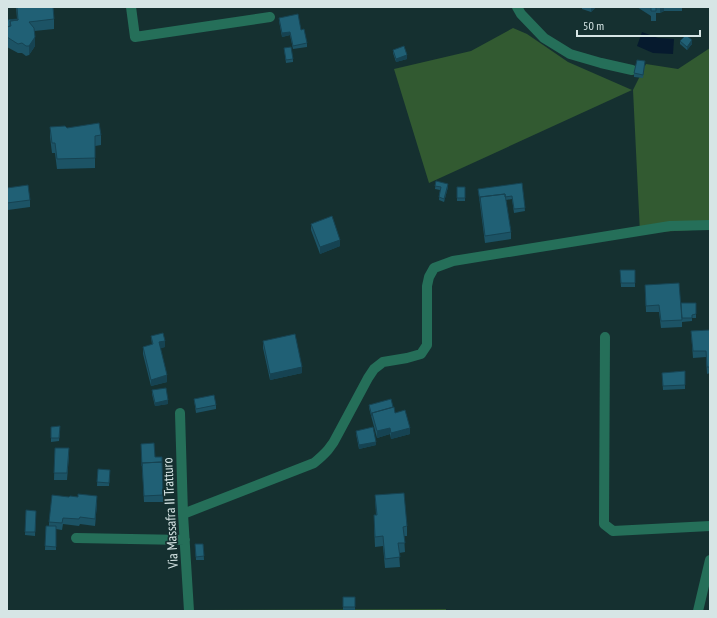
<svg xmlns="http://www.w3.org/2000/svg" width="717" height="618" font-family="'PT Sans Narrow',sans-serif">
	<rect width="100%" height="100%" fill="#153030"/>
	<!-- green -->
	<path fill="#325a31" d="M 513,28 L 527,34 L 568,62 L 632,90 L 429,183 L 394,69 L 471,51 Z
		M 710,48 L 710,229 L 640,233 L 633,90 L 646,64 L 678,69 Z
		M 446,609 L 446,611 L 198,611 L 198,610 Z"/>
	<!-- water -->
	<path fill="#061a2e" d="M 642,32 L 658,38 L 674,39 L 673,54 L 653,53 L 637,46 Z"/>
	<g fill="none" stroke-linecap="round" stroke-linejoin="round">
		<!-- minor -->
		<path stroke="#256f59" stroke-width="10" d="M 131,7 L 135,37 L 270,17
			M 517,7 L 521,14 L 544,38 L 570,54 L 601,63 L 632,70
			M 605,337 L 604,524 L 613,531 L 710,526
			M 180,413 L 183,514 L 189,611
			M 183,514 L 314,463 C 325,454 332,447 338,434 L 368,378 L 374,369 L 383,362 L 407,358 L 421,354 L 427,345 L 427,286 L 429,277 L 434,268 L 453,261 L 670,226 L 710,225
			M 76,538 L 185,540
			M 698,611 L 710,560"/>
	</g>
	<!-- wall -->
	<path fill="#1c5365" d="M 16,7 L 53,7 L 54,19 L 54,29 L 34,31 L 35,46 L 29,55 L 26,56 L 22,53 L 18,53 L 7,47 L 7,20 L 17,19 Z
		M 582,7 L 596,7 L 591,12 L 582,9 Z
		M 637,7 L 682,7 L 682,11 L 664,11 L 660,13 L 656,13 L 656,21 L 651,21 L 651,16 Z
		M 279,18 L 301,30 L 307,43 L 307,47 L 293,49 L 290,35 L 282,37 L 279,21 Z
		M 680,41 L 692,44 L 687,50 L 680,44 Z
		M 284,48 L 293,59 L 293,62 L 286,63 Z
		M 393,50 L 407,59 L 396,62 L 393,53 Z
		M 645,65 L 643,78 L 634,77 L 634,73 Z
		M 50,127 L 67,128 L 101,135 L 101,145 L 95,146 L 95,168 L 57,169 L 55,153 L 52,153 L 50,137 Z
		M 436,181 L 448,187 L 444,202 L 439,200 L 440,190 L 435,189 Z
		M 522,183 L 525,211 L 514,213 L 512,199 L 506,200 L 511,232 L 511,239 L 485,243 L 478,189 Z
		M 457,187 L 465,187 L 465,201 L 457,201 Z
		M 7,188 L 30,200 L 30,207 L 8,210 L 8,217 L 7,217 Z
		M 311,224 L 340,246 L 320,254 L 311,230 Z
		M 620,270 L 635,270 L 635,287 L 621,287 Z
		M 645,285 L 681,303 L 696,303 L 696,318 L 692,318 L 692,321 L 682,322 L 682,327 L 661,328 L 659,312 L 646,312 Z
		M 710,330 L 710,373 L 707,374 L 706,357 L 693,358 L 691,331 Z
		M 151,336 L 165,347 L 160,348 L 167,382 L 151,386 L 143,354 L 143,347 L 152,345 Z
		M 263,341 L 302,373 L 270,380 L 263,348 Z
		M 685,371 L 685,389 L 663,390 L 662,373 Z
		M 152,390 L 168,404 L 155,406 L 152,394 Z
		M 194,399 L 216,405 L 216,409 L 196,413 Z
		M 369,405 L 393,407 L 395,413 L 410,434 L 391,439 L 390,434 L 377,438 L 369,408 Z
		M 51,427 L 60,429 L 59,441 L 51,442 Z
		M 356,431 L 376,445 L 359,449 L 356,434 Z
		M 141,444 L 155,457 L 163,495 L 163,502 L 144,502 Z
		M 55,448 L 69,455 L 67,480 L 54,480 Z
		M 98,469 L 110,473 L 109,486 L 97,486 Z
		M 375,495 L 407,526 L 407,536 L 404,536 L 405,552 L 399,553 L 400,567 L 385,568 L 383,546 L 375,547 L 374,525 L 374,515 L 376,515 Z
		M 97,503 L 95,526 L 80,524 L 79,526 L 63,524 L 62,530 L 56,529 L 56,550 L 45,550 L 46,526 L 49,526 L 49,522 Z
		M 26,510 L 36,511 L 35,536 L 25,535 Z
		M 195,544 L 203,544 L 204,560 L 196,560 Z
		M 343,597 L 355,597 L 355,611 L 343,611 Z"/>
	<!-- shaded-wall -->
	<path fill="#164352" d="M 591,7 L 596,7 L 591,12 Z
		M 660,7 L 664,7 L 664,11 L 660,13 Z
		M 290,32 L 290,35 L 282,37 L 282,33 Z
		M 35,37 L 35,46 L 29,55 L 29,46 Z
		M 692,40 L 692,44 L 687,50 L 687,47 Z
		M 407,55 L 407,59 L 396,62 L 396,59 Z
		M 448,184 L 448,187 L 444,202 L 444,199 Z
		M 340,240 L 340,246 L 320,254 L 320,247 Z
		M 165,341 L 165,347 L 159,349 L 159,342 Z
		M 302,367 L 302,373 L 270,380 L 270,374 Z
		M 167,375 L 167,382 L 151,386 L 151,380 Z
		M 168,400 L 168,404 L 155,406 L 155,403 Z
		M 390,428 L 390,434 L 377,438 L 377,431 Z
		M 410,428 L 410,434 L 391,439 L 391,433 Z
		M 376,442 L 376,445 L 359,449 L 359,445 Z
		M 97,496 L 97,503 L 95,526 L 95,519 Z"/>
	<!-- building -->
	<path fill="#206075" stroke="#164352" d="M 17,7 L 53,7 L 54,19 L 29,22 L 34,28 L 35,37 L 29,46 L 26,46 L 22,43 L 18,44 L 7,37 L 7,27 L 11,26 L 10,21 L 18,20 Z
		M 651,7 L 656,7 L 656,11 L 651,11 Z
		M 298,14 L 301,30 L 304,29 L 307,43 L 293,46 L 290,32 L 282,33 L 279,18 Z
		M 18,19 L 18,20 L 10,21 L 10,26 L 7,27 L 7,20 Z
		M 686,35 L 692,40 L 687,47 L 680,41 Z
		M 404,46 L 407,55 L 396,59 L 393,50 Z
		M 291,47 L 293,59 L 286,60 L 284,48 Z
		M 637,60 L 645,61 L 643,75 L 634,73 Z
		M 99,123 L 101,135 L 95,136 L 95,158 L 57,159 L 55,143 L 52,143 L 50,127 L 65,126 L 67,128 Z
		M 436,181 L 448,184 L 444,199 L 439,197 L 441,187 L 435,186 Z
		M 522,183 L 525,208 L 514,209 L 512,196 L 505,197 L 505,194 L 480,197 L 480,201 L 478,189 Z
		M 28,185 L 30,200 L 7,203 L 7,188 Z
		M 457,187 L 465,187 L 465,198 L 457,198 Z
		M 505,194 L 511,232 L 485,236 L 480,197 Z
		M 332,216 L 340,240 L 320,247 L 311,224 Z
		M 620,270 L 635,270 L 635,283 L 621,283 Z
		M 679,283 L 682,320 L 661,321 L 659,305 L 646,306 L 645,285 Z
		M 681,303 L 696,303 L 696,314 L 692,315 L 692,318 L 682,318 Z
		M 710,330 L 710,367 L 707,367 L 706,351 L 693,351 L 691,331 Z
		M 163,333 L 165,341 L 159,342 L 167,375 L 151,380 L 143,347 L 153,344 L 151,336 Z
		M 295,334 L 302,367 L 270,374 L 263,341 Z
		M 685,371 L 685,385 L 663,386 L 662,373 Z
		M 166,388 L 168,400 L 155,403 L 152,390 Z
		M 214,395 L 216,405 L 196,409 L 194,399 Z
		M 391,399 L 393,407 L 372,413 L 372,416 L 369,405 Z
		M 394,407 L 395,413 L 405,410 L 410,428 L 391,433 L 390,428 L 377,431 L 372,413 Z
		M 60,426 L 59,438 L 51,438 L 51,427 Z
		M 373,427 L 376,442 L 359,445 L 356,431 Z
		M 154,443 L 155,457 L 162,457 L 162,462 L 142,463 L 142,466 L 141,444 Z
		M 55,448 L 69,448 L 67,473 L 54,473 Z
		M 162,462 L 163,495 L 144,496 L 142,463 Z
		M 98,469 L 110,470 L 109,483 L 97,482 Z
		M 404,493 L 407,526 L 403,527 L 405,543 L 398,543 L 400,557 L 385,559 L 383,536 L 375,537 L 374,515 L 377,515 L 375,495 Z
		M 78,494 L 97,496 L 95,519 L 80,517 L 79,519 L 63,518 L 62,523 L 49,522 L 52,495 L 69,497 L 70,496 L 78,497 Z
		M 26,510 L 36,511 L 35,532 L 25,532 Z
		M 46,526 L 56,526 L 56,547 L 45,546 Z
		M 195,544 L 203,544 L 204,556 L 196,557 Z
		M 343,597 L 355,597 L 355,607 L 343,607 Z"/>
	<g text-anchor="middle" stroke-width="3.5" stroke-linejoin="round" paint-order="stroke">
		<!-- street labels -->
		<g font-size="14" fill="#d6e5e5" stroke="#153030">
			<text transform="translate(170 513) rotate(-93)" y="5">Via Massafra II Tratturo</text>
		</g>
	</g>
	<!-- border -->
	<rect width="717" height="618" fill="none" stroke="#d6e5e5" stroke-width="16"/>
	<!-- scale -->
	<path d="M577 30v6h123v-6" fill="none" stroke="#d6e5e5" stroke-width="2"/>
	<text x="583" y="30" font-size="12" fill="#d6e5e5" stroke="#153030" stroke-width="3" paint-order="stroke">50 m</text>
</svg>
